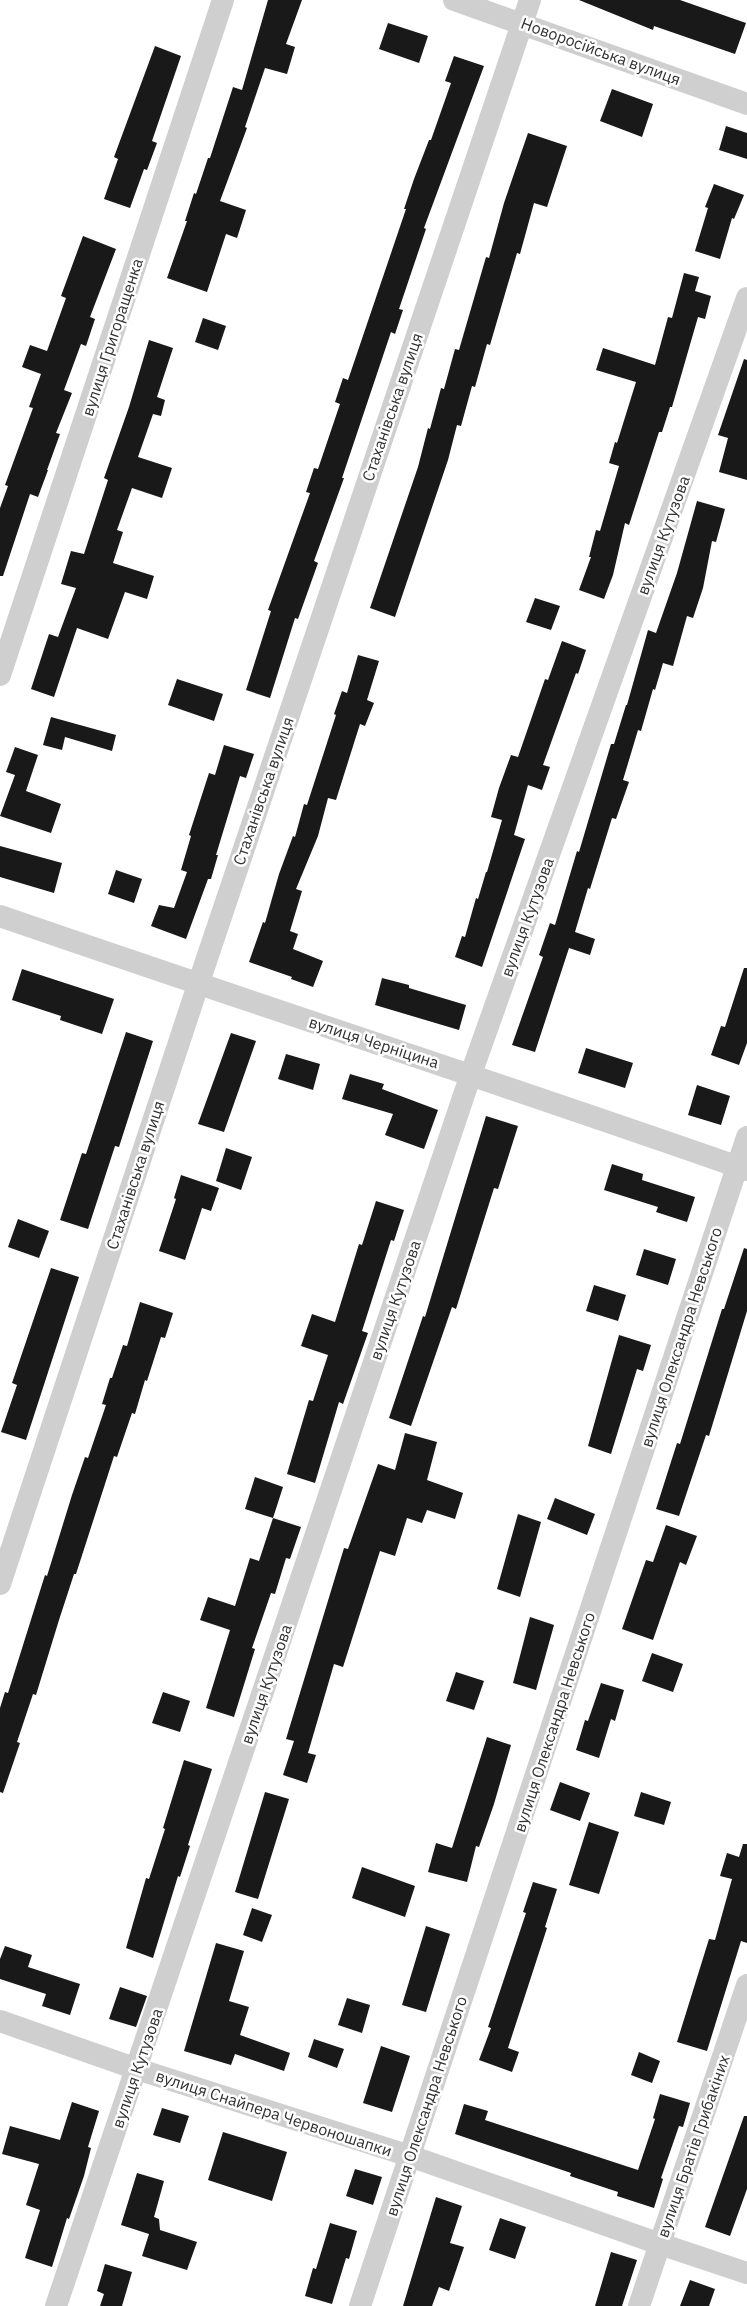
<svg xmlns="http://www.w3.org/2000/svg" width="747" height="2306" font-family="'IBM Plex Sans',sans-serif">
	<rect width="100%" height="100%" fill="#fff"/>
	<!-- building -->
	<path fill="#191919" d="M 268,0 L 302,0 L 286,44 L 295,47 L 287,74 L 265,68 L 245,127 L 247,128 L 220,201 L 246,210 L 237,238 L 226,234 L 207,292 L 167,278 L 187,221 L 185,221 L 194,193 L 196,194 L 208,158 L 210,158 L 233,87 L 242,90 Z
		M 579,0 L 680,0 L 746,23 L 735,54 L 654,26 L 653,30 Z
		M 388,23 L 428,36 L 419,63 L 379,49 Z
		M 155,46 L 181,56 L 152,141 L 157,143 L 147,170 L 144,169 L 130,208 L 104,199 L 118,159 L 114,157 Z
		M 454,56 L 484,66 L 424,228 L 426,229 L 399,309 L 403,310 L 395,334 L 391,332 L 342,478 L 344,478 L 314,561 L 318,563 L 298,619 L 295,618 L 270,698 L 246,690 L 271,611 L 268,610 L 310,493 L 306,492 L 314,468 L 318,469 L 340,404 L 335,402 L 343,378 L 348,380 L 406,209 L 404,209 L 414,179 L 429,140 L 431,140 L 451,83 L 445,81 Z
		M 612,89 L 653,104 L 642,137 L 600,121 Z
		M 726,126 L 747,133 L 747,159 L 719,150 Z
		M 528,133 L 567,146 L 547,207 L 534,203 L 520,254 L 517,253 L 490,345 L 487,344 L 475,387 L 472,386 L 461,426 L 457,425 L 448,460 L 395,617 L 370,608 L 418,467 L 428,428 L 430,429 L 441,388 L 444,389 L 455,349 L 459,350 L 486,257 L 489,258 L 504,203 Z
		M 714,184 L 744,195 L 734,219 L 732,218 L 720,259 L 695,251 L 708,208 L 705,207 Z
		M 83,236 L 116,249 L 90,317 L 95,319 L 86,346 L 81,344 L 64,390 L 72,393 L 56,433 L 60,434 L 47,470 L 48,470 L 38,497 L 30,494 L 3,576 L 0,576 L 0,508 L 8,486 L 5,485 L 33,408 L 29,407 L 41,374 L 22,367 L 30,345 L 47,351 L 66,298 L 61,296 Z
		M 684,273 L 699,277 L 695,291 L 711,296 L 705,319 L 698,317 L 672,407 L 670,407 L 662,432 L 659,432 L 629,525 L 625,523 L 613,575 L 604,599 L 579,590 L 591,557 L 589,557 L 596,530 L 600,531 L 619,466 L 609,463 L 615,442 L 617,443 L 636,382 L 596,370 L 603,348 L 655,365 L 668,317 L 672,318 Z
		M 203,318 L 226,326 L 218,350 L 195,342 Z
		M 149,340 L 173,348 L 157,397 L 165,400 L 161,416 L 153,414 L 138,457 L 172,468 L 162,498 L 132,488 L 117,530 L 123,532 L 113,563 L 154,576 L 147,599 L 125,592 L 108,639 L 77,628 L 54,697 L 31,689 L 49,634 L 58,637 L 76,588 L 61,584 L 71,551 L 84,554 L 108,480 L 104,478 L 129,407 Z
		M 744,359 L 747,360 L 747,480 L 719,472 L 728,438 L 718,435 Z
		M 697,501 L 725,509 L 716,542 L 712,541 L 703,588 L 693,618 L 687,616 L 673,666 L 663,663 L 655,690 L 653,689 L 641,731 L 638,730 L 623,780 L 629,782 L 616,819 L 612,818 L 590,889 L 588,888 L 575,932 L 595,939 L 590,955 L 569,948 L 535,1052 L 512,1045 L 543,957 L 539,955 L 550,923 L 555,925 L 577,851 L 579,852 L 611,744 L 614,744 L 626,705 L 627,705 L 648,630 L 656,633 L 677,573 Z
		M 535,598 L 560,606 L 551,630 L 526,622 Z
		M 562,641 L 586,650 L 578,674 L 576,673 L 543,765 L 550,767 L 542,790 L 528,785 L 514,835 L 525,839 L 482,967 L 455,957 L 462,936 L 465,937 L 476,898 L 478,899 L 486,872 L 487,872 L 502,820 L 491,817 L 499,788 L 511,755 L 518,757 L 545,679 L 548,680 Z
		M 358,655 L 379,661 L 367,700 L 374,703 L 365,726 L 360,724 L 336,800 L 328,798 L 318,836 L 296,889 L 302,891 L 290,931 L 298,934 L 293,949 L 323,961 L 313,987 L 291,979 L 292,977 L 249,962 L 263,922 L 265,923 L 279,874 L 293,836 L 295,837 L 304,804 L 307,805 L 336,715 L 334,714 L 342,691 L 347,693 Z
		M 177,679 L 223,694 L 214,721 L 168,705 Z
		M 51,717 L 116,735 L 112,751 L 65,737 L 62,750 L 43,745 Z
		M 224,745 L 254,754 L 246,778 L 240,776 L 216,855 L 218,855 L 211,879 L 208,879 L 186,939 L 151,926 L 159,905 L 174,908 L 187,872 L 181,870 L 191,836 L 189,835 L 209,773 L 215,775 Z
		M 15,747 L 38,755 L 26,791 L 61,804 L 51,833 L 0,816 L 15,775 L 6,772 Z
		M 0,846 L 62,863 L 54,893 L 0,877 Z
		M 116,870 L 142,879 L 134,903 L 108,894 Z
		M 744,968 L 747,968 L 747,1043 L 739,1065 L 711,1055 L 721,1026 L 725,1027 Z
		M 22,969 L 114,999 L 102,1034 L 60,1020 L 61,1016 L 12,1000 Z
		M 382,978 L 409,985 L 409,988 L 466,1005 L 459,1030 L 375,1005 Z
		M 126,1032 L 153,1041 L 119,1147 L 115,1146 L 88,1229 L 60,1220 L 82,1153 L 86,1154 Z
		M 231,1033 L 256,1041 L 224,1132 L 198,1124 Z
		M 586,1048 L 633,1063 L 625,1088 L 578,1073 Z
		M 286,1054 L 320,1064 L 313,1090 L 278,1079 Z
		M 350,1074 L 384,1084 L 382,1089 L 438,1110 L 424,1149 L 385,1135 L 393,1114 L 342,1099 Z
		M 697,1085 L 730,1096 L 721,1125 L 688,1115 Z
		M 486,1116 L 518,1126 L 498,1189 L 494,1188 L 456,1309 L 452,1307 L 411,1426 L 389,1418 L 423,1316 L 425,1317 Z
		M 226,1148 L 252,1157 L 241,1190 L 216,1181 Z
		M 612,1164 L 643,1174 L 642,1180 L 695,1197 L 687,1222 L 656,1212 L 658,1207 L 604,1190 Z
		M 181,1175 L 219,1188 L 211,1211 L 202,1208 L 185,1260 L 159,1251 L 176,1199 L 174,1198 Z
		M 376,1201 L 404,1210 L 394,1241 L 391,1240 L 362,1331 L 368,1333 L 343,1404 L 339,1402 L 315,1483 L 287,1474 L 309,1400 L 313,1401 L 328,1355 L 301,1346 L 312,1314 L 335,1322 L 359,1244 L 362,1245 Z
		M 18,1219 L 49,1231 L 39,1258 L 8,1247 Z
		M 744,1248 L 747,1249 L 747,1311 L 709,1436 L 706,1435 L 679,1516 L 656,1509 L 677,1443 L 680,1444 L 722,1309 L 724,1309 Z
		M 644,1249 L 676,1259 L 668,1285 L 636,1275 Z
		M 51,1268 L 79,1277 L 26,1440 L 1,1432 L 17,1385 L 12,1383 Z
		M 594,1285 L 626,1295 L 618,1321 L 586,1311 Z
		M 140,1302 L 173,1313 L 165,1338 L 161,1337 L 147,1381 L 145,1380 L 135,1414 L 132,1413 L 117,1457 L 114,1456 L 76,1574 L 74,1574 L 59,1620 L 36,1695 L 33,1694 L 17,1742 L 20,1743 L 3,1793 L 0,1792 L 0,1708 L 5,1692 L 8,1693 L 45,1575 L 47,1576 L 72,1495 L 85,1457 L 88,1458 L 106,1405 L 102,1404 L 110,1378 L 112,1378 L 123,1345 L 127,1346 Z
		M 619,1335 L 651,1345 L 643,1371 L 637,1369 L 611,1454 L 588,1446 Z
		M 405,1433 L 437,1442 L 427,1480 L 463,1493 L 455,1519 L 427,1510 L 422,1523 L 407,1518 L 395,1556 L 380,1551 L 343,1667 L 334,1664 L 308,1753 L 316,1755 L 307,1783 L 283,1775 L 294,1741 L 286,1739 L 344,1548 L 348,1549 L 378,1464 L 395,1470 Z
		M 255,1477 L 283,1487 L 273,1518 L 245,1509 Z
		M 555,1498 L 595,1514 L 587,1535 L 547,1519 Z
		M 518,1514 L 541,1522 L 520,1597 L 497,1589 Z
		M 273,1518 L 301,1527 L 290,1559 L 286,1558 L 275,1594 L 271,1593 L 252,1648 L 255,1649 L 234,1717 L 206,1708 L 230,1630 L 200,1620 L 208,1597 L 235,1606 L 250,1558 L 259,1561 Z
		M 666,1525 L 697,1536 L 686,1565 L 680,1562 L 653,1640 L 622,1629 L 646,1560 L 653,1562 Z
		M 530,1617 L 554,1625 L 536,1690 L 513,1683 Z
		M 652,1653 L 683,1664 L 673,1692 L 642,1681 Z
		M 456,1672 L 484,1681 L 474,1710 L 446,1701 Z
		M 601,1683 L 624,1690 L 615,1721 L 611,1719 L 599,1758 L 576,1750 L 585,1720 L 588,1721 Z
		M 163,1692 L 190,1701 L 180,1732 L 152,1723 Z
		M 487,1737 L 511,1745 L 494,1804 L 479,1847 L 476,1846 L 467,1882 L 428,1872 L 436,1843 L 452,1848 Z
		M 184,1760 L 212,1769 L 188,1845 L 190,1846 L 180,1877 L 178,1876 L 153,1958 L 126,1948 L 146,1878 L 149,1879 L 165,1829 L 163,1828 Z
		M 560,1782 L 590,1793 L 580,1821 L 550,1810 Z
		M 265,1792 L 289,1799 L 258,1899 L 235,1892 Z
		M 641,1792 L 671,1802 L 664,1825 L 634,1816 Z
		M 589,1822 L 619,1832 L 599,1894 L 569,1885 Z
		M 743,1844 L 747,1844 L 747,1943 L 741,1941 L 707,2051 L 677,2042 L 709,1939 L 715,1940 L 732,1879 L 720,1876 L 727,1853 L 739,1857 Z
		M 362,1867 L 415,1886 L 405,1917 L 352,1898 Z
		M 533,1882 L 557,1889 L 545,1927 L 547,1928 L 508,2048 L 519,2052 L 512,2072 L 479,2060 L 491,2028 L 488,2027 L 526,1913 L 523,1912 Z
		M 252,1908 L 272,1915 L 262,1942 L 243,1935 Z
		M 426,1926 L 450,1934 L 426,2012 L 402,2005 Z
		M 216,1943 L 244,1951 L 229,2001 L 249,2007 L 240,2035 L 290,2053 L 284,2071 L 235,2054 L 231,2065 L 184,2051 Z
		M 5,1946 L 32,1955 L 28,1967 L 80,1984 L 70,2015 L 42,2006 L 46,1994 L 0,1979 L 0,1959 Z
		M 120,1987 L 147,1996 L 136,2027 L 109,2019 Z
		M 347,1998 L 370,2005 L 362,2033 L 338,2025 Z
		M 314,2039 L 344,2049 L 337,2068 L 308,2057 Z
		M 381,2046 L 410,2056 L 392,2112 L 363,2103 Z
		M 639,2052 L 660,2061 L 652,2083 L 631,2075 Z
		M 660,2094 L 690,2103 L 683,2127 L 679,2126 L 661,2178 L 663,2179 L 654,2208 L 617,2196 L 618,2192 L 570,2176 L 571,2173 L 455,2134 L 464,2104 L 488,2111 L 485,2120 L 638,2170 L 655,2119 L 653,2118 Z
		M 72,2102 L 99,2111 L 88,2147 L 91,2148 L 84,2176 L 69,2219 L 67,2218 L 52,2267 L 25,2258 L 40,2210 L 26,2205 L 39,2164 L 2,2154 L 10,2126 L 60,2140 Z
		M 162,2108 L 189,2116 L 180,2143 L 153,2135 Z
		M 744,2116 L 747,2116 L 747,2189 L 730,2236 L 705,2227 Z
		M 223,2132 L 287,2152 L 272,2201 L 208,2180 Z
		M 355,2169 L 382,2177 L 373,2205 L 346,2196 Z
		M 137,2173 L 164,2181 L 154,2217 L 159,2219 L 160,2230 L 197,2242 L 187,2270 L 142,2256 L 149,2234 L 121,2225 Z
		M 436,2197 L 462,2206 L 450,2243 L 464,2247 L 449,2291 L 439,2287 L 432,2306 L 403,2306 Z
		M 500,2218 L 526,2227 L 515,2259 L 489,2250 Z
		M 330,2223 L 357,2231 L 349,2259 L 346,2258 L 332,2304 L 305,2296 L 313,2268 L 316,2269 Z
		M 611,2252 L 637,2260 L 622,2306 L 595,2306 Z
		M 105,2264 L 132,2272 L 122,2306 L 100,2306 L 104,2294 L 97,2291 Z
		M 690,2280 L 715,2289 L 709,2306 L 680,2306 Z"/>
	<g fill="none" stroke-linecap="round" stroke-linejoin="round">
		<!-- minor -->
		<path stroke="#cfcfcf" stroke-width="22" d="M 454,0 L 747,104
			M 0,675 L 223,0
			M 0,916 C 249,1002 499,1083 747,1170
			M 0,1584 L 198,985 L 530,0
			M 0,2021 L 137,2069 L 410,2156 L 660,2244 L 747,2273
			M 56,2306 L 471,1074 L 747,298
			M 360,2306 L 747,1137
			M 639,2306 L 747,1985"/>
	</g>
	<g text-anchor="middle" stroke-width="5" stroke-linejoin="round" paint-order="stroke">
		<!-- street labels -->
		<g font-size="16" fill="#323232" stroke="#fff">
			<text transform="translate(601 51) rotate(20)" y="6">Новоросійська вулиця</text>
			<text transform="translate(112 337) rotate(-72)" y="6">вулиця Григоращенка</text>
			<text transform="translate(392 407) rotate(-71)" y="6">Стаханівська вулиця</text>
			<text transform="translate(663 535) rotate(-70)" y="6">вулиця Кутузова</text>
			<text transform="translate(263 791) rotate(-71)" y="6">Стаханівська вулиця</text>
			<text transform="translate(527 917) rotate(-70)" y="6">вулиця Кутузова</text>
			<text transform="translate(374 1042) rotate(18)" y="6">вулиця Черніцина</text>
			<text transform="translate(135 1175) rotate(-72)" y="6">Стаханівська вулиця</text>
			<text transform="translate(395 1300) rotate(-71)" y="6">вулиця Кутузова</text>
			<text transform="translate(681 1337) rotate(-72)" y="6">вулиця Олександра Невського</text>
			<text transform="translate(266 1684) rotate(-71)" y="6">вулиця Кутузова</text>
			<text transform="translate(554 1722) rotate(-72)" y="6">вулиця Олександра Невського</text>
			<text transform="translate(137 2068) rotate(-71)" y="6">вулиця Кутузова</text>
			<text transform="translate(426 2106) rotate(-72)" y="6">вулиця Олександра Невського</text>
			<text transform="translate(274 2113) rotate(18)" y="6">вулиця Снайпера Червоношапки</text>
			<text transform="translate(693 2146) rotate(-71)" y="6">вулиця Братів Грибакіних</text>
		</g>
	</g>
</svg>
